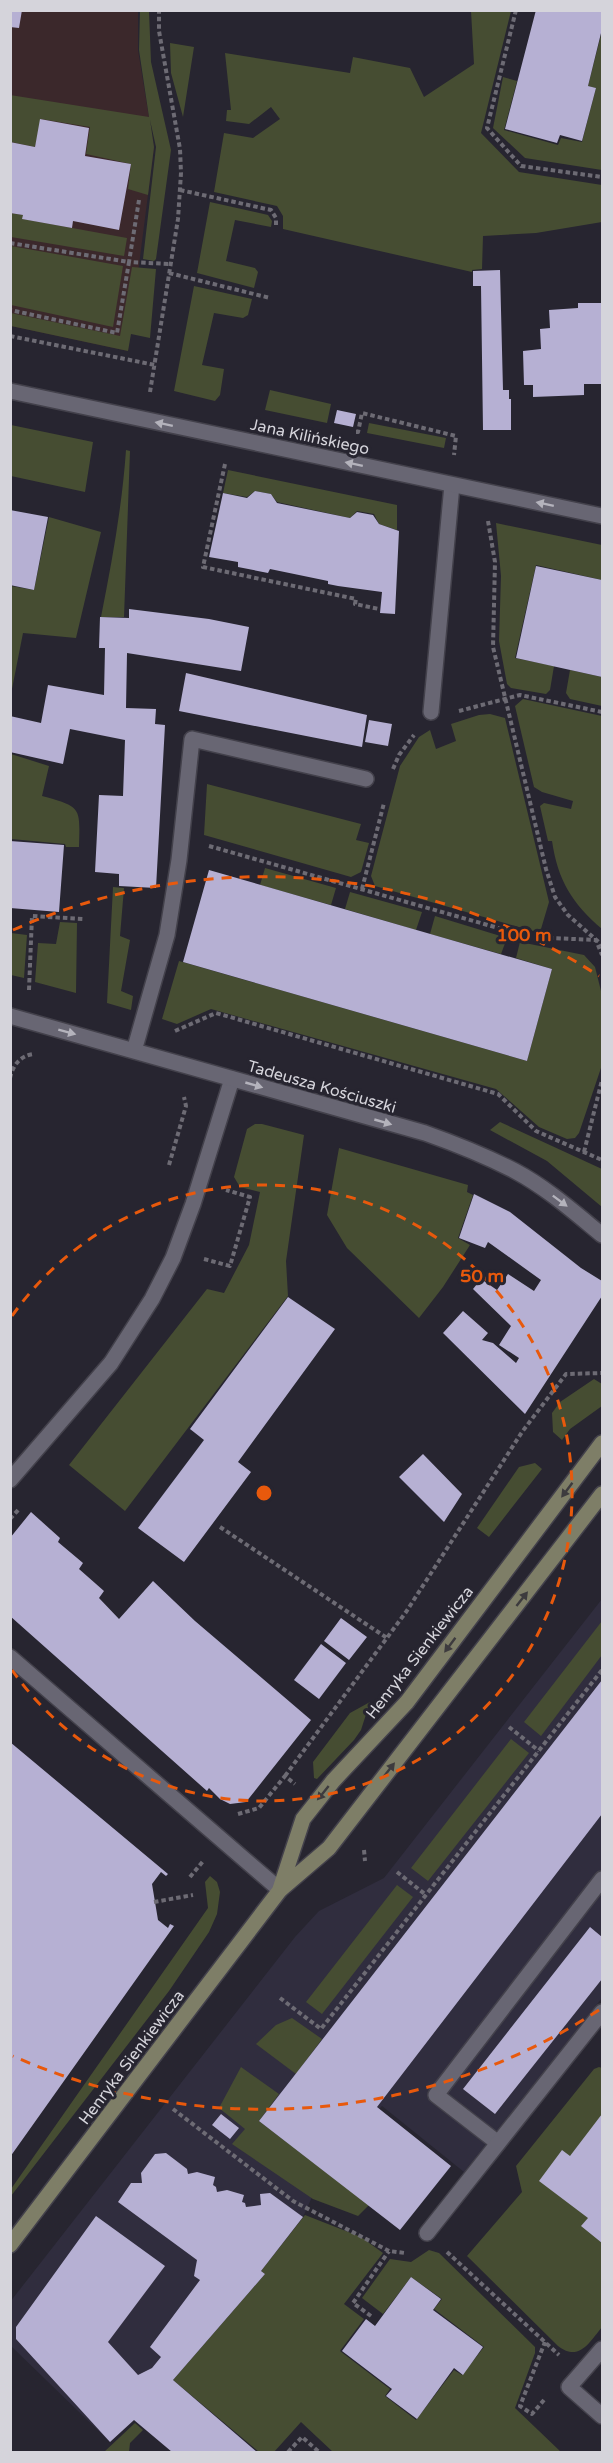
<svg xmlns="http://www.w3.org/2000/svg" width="613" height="2463" font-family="'Varela Round',sans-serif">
	<rect width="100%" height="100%" fill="#272530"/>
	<!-- built -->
	<path fill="#302d3e" d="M 602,1599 L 602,1998 L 464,2172 L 382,2106 L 327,2164 L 303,2217 L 262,2271 L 265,2274 L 173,2380 L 110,2442 L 11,2346 L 10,2302 L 295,1937 L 319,1911 L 384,1878 Z"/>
	<!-- education -->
	<path fill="#3b282b" d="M 11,11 L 138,11 L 138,50 L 154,148 L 128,351 L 11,326 Z"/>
	<!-- green -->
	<path fill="#464d32" d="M 140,11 L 149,11 L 151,62 L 171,150 L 156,259 L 154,261 L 143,259 L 156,147 L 150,120 L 154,147 L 148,195 L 128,189 L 131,164 L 86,154 L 90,127 L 41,119 L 35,147 L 11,142 L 10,95 L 149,117 L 139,50 Z
		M 471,11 L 511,11 L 481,133 L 519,172 L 602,185 L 602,222 L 536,233 L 483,236 L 482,269 L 472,270 L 472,272 L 283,229 L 283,216 L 277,206 L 214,192 L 224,133 L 253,138 L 280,119 L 271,107 L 249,124 L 226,121 L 227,110 L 231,110 L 225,53 L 350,73 L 353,57 L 410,68 L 424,97 L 474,64 Z
		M 602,31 L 602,170 L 525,158 L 493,128 L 503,77 L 517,81 L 504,130 L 558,145 L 561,138 L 582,142 L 596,88 L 588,86 Z
		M 170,43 L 194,47 L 183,117 L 171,73 Z
		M 210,202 L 268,215 L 272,221 L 271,227 L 235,220 L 226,261 L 255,268 L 258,272 L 254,288 L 197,273 Z
		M 10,213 L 23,215 L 23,219 L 127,238 L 124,256 L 11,237 Z
		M 11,246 L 123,266 L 113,327 L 11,305 Z
		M 132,267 L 156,269 L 150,338 L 131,334 L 128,351 L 11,326 L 11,313 L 120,336 Z
		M 194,286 L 252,299 L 248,315 L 243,318 L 214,313 L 202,365 L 224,369 L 220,395 L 215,401 L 174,391 Z
		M 270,390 L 331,404 L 327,423 L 265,410 Z
		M 369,423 L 446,438 L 444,448 L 367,433 Z
		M 11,425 L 93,442 L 85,492 L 11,476 Z
		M 126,450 L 130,451 L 124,617 L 101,617 C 112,561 122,507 126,450 Z
		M 228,470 L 397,505 L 397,530 L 379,524 L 374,514 L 357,511 L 350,518 L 277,502 L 271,494 L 255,491 L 247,497 L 223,493 Z
		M 49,517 L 101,532 L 76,638 L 23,633 L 11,694 L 11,586 L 34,590 Z
		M 496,523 L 602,545 L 602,580 L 536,565 L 515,658 L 554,666 L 550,690 L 546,694 L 511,688 L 507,684 L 499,641 L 501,576 Z
		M 570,670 L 602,677 L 602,706 L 570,699 L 566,693 Z
		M 523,699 L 602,716 L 602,929 C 572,903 558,881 552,841 L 548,841 L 540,806 L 544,803 L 571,809 L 573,801 L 542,792 L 534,787 L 515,706 Z
		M 490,714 L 505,718 L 549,902 L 541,929 L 533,931 L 375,886 L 371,876 L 400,766 L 419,737 L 430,730 L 436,749 L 456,741 L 451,724 L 479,715 Z
		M 11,754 L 49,766 L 42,796 C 82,807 80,807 79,847 L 66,847 L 65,844 L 11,839 Z
		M 207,784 L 361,824 L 356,840 L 369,843 L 361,872 L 351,877 L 204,835 Z
		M 265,868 L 336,888 L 331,905 L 260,885 Z
		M 113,887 L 124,888 L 120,936 L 130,940 L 121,991 L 133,996 L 131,1010 L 107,1003 Z
		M 350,892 L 422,912 L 416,930 L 345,909 Z
		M 435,916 L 507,938 L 501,954 L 430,934 Z
		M 60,922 L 77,923 L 76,993 L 35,982 L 38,943 L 56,944 Z
		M 11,933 L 27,935 L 24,978 L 11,975 Z
		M 520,942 L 584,955 L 595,967 L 602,995 L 602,1065 L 579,1133 L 575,1138 L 567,1139 L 539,1127 L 496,1089 L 211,1009 L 177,1024 L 162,1019 L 179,961 L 527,1061 L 552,969 L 516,958 Z
		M 500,1122 L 602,1169 L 602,1207 L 547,1161 L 490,1130 Z
		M 255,1124 L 262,1124 L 304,1135 L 286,1261 L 288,1296 L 125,1511 L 69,1465 L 207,1289 L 224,1293 L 249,1245 L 260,1192 L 240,1187 L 234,1177 L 247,1129 Z
		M 339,1148 L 468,1185 L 467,1192 L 473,1195 L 458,1238 L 470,1245 L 443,1287 L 419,1318 L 347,1248 L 327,1215 Z
		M 594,1379 L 602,1384 L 602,1406 L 570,1429 L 562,1440 L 553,1432 L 552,1413 L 560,1402 Z
		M 535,1463 L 542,1469 L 489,1537 L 477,1528 L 519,1467 Z
		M 602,1621 L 602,1655 L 541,1736 L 524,1722 Z
		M 370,1702 L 361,1730 L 354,1740 L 317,1779 L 314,1778 L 313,1762 L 350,1713 Z
		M 511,1739 L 529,1753 L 428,1881 L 411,1868 Z
		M 210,1876 L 217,1882 L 220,1892 L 217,1914 L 209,1932 L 169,1991 L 11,2196 L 11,2189 L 208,1908 L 205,1882 Z
		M 397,1885 L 413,1897 L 322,2014 L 306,2002 Z
		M 292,2018 L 322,2039 L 296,2074 L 256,2044 L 276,2025 Z
		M 241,2067 L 279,2094 L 259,2121 L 369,2205 L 358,2216 L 313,2199 L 232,2144 L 245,2129 L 219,2108 Z
		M 599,2067 L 602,2068 L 602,2327 C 589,2343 579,2362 558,2346 L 467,2256 L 522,2192 L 516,2166 L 594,2069 Z
		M 305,2215 L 361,2237 L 383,2253 L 344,2304 L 364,2319 L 340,2351 L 390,2389 L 385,2396 L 416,2420 L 454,2370 L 462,2375 L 484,2347 L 434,2309 L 442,2299 L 411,2277 L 383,2314 L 362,2298 L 390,2259 L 411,2262 L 429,2250 L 439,2253 L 535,2347 L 535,2353 L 515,2408 L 561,2452 L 333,2452 L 301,2422 L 274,2452 L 259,2452 L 173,2380 L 265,2274 L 261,2271 Z
		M 135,2423 L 143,2430 L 130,2443 L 129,2452 L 104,2452 Z"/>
	<!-- building -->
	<path fill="#b6b0d3" d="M 10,10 L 22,10 L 19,28 L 10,27 Z
		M 536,10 L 602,10 L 602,29 L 588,86 L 596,88 L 582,141 L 560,135 L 557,143 L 505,129 Z
		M 40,119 L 89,128 L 85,156 L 131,164 L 119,230 L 73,221 L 72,228 L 22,219 L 23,215 L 10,213 L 10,142 L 35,147 Z
		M 500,270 L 503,390 L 509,390 L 509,399 L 511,399 L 511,430 L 483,430 L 481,286 L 473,286 L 473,271 Z
		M 578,303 L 602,303 L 602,384 L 584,384 L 584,395 L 533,397 L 533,385 L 524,385 L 523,351 L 541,349 L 540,329 L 550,328 L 549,310 L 578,308 Z
		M 337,410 L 356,414 L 353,427 L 334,423 Z
		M 255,491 L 271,494 L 277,503 L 350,518 L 357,512 L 373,515 L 379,524 L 399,531 L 395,614 L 380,613 L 382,592 L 338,586 L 328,584 L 328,581 L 270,569 L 268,573 L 238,567 L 238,562 L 209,557 L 223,493 L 247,498 Z
		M 10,510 L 48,517 L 34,590 L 10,585 Z
		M 536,566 L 602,580 L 602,677 L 516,658 Z
		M 129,609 L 209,619 L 249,627 L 241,671 L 127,653 L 126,708 L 156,709 L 155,724 L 165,725 L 156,888 L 119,886 L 119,874 L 95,872 L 99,795 L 123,796 L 125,740 L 70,729 L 63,764 L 10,752 L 10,716 L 41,723 L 48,685 L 104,695 L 105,648 L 99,648 L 100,617 L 129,618 Z
		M 186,673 L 367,715 L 362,747 L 179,711 Z
		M 369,720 L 392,724 L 388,746 L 365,742 Z
		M 10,841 L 64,845 L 59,912 L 10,908 Z
		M 209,870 L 552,969 L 527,1061 L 183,962 Z
		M 474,1194 L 510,1212 L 581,1268 L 602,1281 L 602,1296 L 525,1414 L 443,1333 L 463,1311 L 488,1333 L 482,1340 L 493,1343 L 516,1363 L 519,1358 L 499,1345 L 511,1326 L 473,1289 L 481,1279 L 497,1290 L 508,1274 L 534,1291 L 541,1280 L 488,1242 L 485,1248 L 459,1238 Z
		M 288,1297 L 335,1329 L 238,1462 L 251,1472 L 184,1562 L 138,1528 L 204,1440 L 190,1429 Z
		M 423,1454 L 462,1494 L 444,1522 L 399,1477 Z
		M 31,1512 L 60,1538 L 58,1542 L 83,1563 L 79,1569 L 104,1591 L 99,1598 L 119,1619 L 153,1581 L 195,1621 L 311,1720 L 246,1802 L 230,1804 L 220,1799 L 209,1788 L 207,1791 L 10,1616 L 10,1538 Z
		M 341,1618 L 367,1637 L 349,1660 L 324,1641 Z
		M 321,1644 L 346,1663 L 319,1699 L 294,1680 Z
		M 602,1680 L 602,1814 L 377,2107 L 451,2166 L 400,2230 L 259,2121 Z
		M 10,1742 L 168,1874 L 166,1876 L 161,1872 L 152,1884 L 158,1920 L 168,1928 L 170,1924 L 174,1926 L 10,2157 Z
		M 590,1927 L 602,1937 L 602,1979 L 495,2114 L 463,2089 Z
		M 221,2114 L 239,2128 L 230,2139 L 212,2125 Z
		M 602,2114 L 602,2243 L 581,2226 L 588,2218 L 539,2181 L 562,2150 L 570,2156 Z
		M 166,2153 L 187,2169 L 188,2174 L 197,2172 L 215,2177 L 213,2185 L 216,2187 L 217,2192 L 227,2190 L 244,2195 L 242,2202 L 245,2203 L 246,2207 L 261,2205 L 260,2194 L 270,2193 L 303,2217 L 261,2271 L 265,2274 L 173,2380 L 257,2452 L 172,2452 L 134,2420 L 110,2442 L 16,2339 L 16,2327 L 96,2216 L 165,2266 L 108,2342 L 138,2375 L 152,2368 L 161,2357 L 150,2347 L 200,2280 L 194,2276 L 197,2260 L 118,2202 L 131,2183 L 142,2183 L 141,2173 L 155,2154 Z
		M 411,2277 L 441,2299 L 433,2310 L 483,2347 L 463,2375 L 454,2368 L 417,2419 L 386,2396 L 392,2389 L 342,2351 L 366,2319 L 375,2326 Z"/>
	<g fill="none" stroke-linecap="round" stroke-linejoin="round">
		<!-- lane casing -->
		<g stroke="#43414b" stroke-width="18">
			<path id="lane" d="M 431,712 L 452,485
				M 10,1480 L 111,1363 L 152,1299 L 173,1258 L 193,1204 L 232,1079
				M 10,1657 L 280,1890
				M 498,2143 L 436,2095 L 602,1879"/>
		</g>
		<!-- street casing -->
		<g stroke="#43414b" stroke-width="18">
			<path id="street" d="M 10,391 L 602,516
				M 10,1016 L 425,1133 C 456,1144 486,1156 515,1171 C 547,1188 575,1213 602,1235
				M 134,1051 L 167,935 L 179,860 L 192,739 L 366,779
				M 427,2233 L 602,2012
				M 602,2349 L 569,2387 L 602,2416"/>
		</g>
		<!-- secondary casing -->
		<g stroke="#43414b" stroke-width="18">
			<path id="secondary" d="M 280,1889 L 303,1819 L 333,1781 L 407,1702 L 602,1443
				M 10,2245 L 280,1890 L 329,1848 L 602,1494"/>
		</g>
		<!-- path -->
		<path stroke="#6d6b74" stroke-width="4" stroke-dasharray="4.5 3" stroke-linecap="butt" d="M 516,10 L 487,128 L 521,166 L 602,177
			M 180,190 L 271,210 L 276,218 L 276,227
			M 139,200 L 129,262 L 170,264
			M 10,243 L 129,262 L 117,333 L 10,310
			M 169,273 L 270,298
			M 10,336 L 155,365
			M 150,392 L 178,219 L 181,173 L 180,149 L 159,31 L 159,10
			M 356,432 L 358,432 L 362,413 L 456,436 L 454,455
			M 225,464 L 203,567 L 356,599 L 355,604 L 379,609
			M 488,521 L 495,562 L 493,647 L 546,869 L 555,897 L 568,915 L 602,945
			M 459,711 L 520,695 L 602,712
			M 393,769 L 399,755 L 414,735
			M 209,846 L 530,937 L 596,940 L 602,955
			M 362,889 L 384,803
			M 29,990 L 32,916 L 83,919
			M 175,1031 L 216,1013 L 498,1094 L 536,1131 L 602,1160
			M 10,1078 C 13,1065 20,1056 33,1054
			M 584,1152 L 602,1080
			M 169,1165 L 186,1106 L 184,1097
			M 204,1259 L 230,1266 L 250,1197 L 226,1190
			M 10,1519 L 20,1508
			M 220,1527 L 387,1638
			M 509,1727 L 539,1751
			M 285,1776 L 406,1612 L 522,1432 L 566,1374 L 602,1373
			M 238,1814 L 259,1808 L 285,1776 L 295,1784
			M 364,1850 L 365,1861
			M 397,1872 L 426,1895
			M 190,1877 L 204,1860
			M 154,1902 L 193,1895
			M 280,1998 L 321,2029 L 602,1670
			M 173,2109 L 293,2201 L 389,2251 L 405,2253
			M 447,2252 L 559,2355
			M 371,2316 L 353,2303 L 389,2251
			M 544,2400 L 532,2414 L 520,2406 L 545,2342
			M 288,2452 L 302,2437 L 319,2452"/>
		<!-- lane -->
		<use href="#lane" stroke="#686673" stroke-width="15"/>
		<!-- street -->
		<use href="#street" stroke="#686673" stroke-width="15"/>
		<!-- secondary -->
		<use href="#secondary" stroke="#7e7e67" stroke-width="15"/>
	</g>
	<!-- one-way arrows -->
	<defs><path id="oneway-solid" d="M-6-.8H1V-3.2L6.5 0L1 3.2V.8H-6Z" transform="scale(1.5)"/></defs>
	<g fill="#b4b3bc">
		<use href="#oneway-solid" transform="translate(164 424) rotate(-168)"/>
		<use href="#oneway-solid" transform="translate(354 464) rotate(-168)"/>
		<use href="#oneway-solid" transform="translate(545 504) rotate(-168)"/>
		<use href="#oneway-solid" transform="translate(67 1032) rotate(15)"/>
		<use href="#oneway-solid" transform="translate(254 1085) rotate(16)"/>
		<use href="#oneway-solid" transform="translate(383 1122) rotate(16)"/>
		<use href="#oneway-solid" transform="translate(560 1201) rotate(37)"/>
	</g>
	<g fill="#3d3b3e">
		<use href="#oneway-solid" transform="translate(567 1490) rotate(127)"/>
		<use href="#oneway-solid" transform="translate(522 1599) rotate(-52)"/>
		<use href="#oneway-solid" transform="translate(450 1645) rotate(127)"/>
		<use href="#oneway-solid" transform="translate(389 1770) rotate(-52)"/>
		<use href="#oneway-solid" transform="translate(323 1793) rotate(129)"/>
	</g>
	<!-- distance rings -->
	<g fill="none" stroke="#e8590c" stroke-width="3" stroke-dasharray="10 8">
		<path d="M12 1316A308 308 0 1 1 12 1670"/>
		<path d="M599 2010A616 616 0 0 1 13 2056M13 930A616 616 0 0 1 599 976"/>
	</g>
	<g text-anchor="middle" stroke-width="6" stroke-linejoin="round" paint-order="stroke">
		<!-- street labels -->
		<g font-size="16" fill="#d5d4db" stroke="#272530">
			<text transform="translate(310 436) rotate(12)" y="6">Jana Kilińskiego</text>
			<text transform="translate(322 1086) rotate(16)" y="6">Tadeusza Kościuszki</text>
			<text transform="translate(419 1652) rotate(-52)" y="6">Henryka Sienkiewicza</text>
			<text transform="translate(131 2057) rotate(-53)" y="6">Henryka Sienkiewicza</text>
		</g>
	</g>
	<circle cx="264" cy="1493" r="9" fill="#e8590c" stroke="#272530" stroke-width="3"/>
	<g font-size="18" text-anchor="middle" font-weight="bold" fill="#e8590c" stroke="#272530" stroke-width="6" stroke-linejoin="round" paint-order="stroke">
		<text x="524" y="941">100 m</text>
		<text x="482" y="1282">50 m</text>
	</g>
	<!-- border -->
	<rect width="613" height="2463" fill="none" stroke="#d5d4db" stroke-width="24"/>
</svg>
